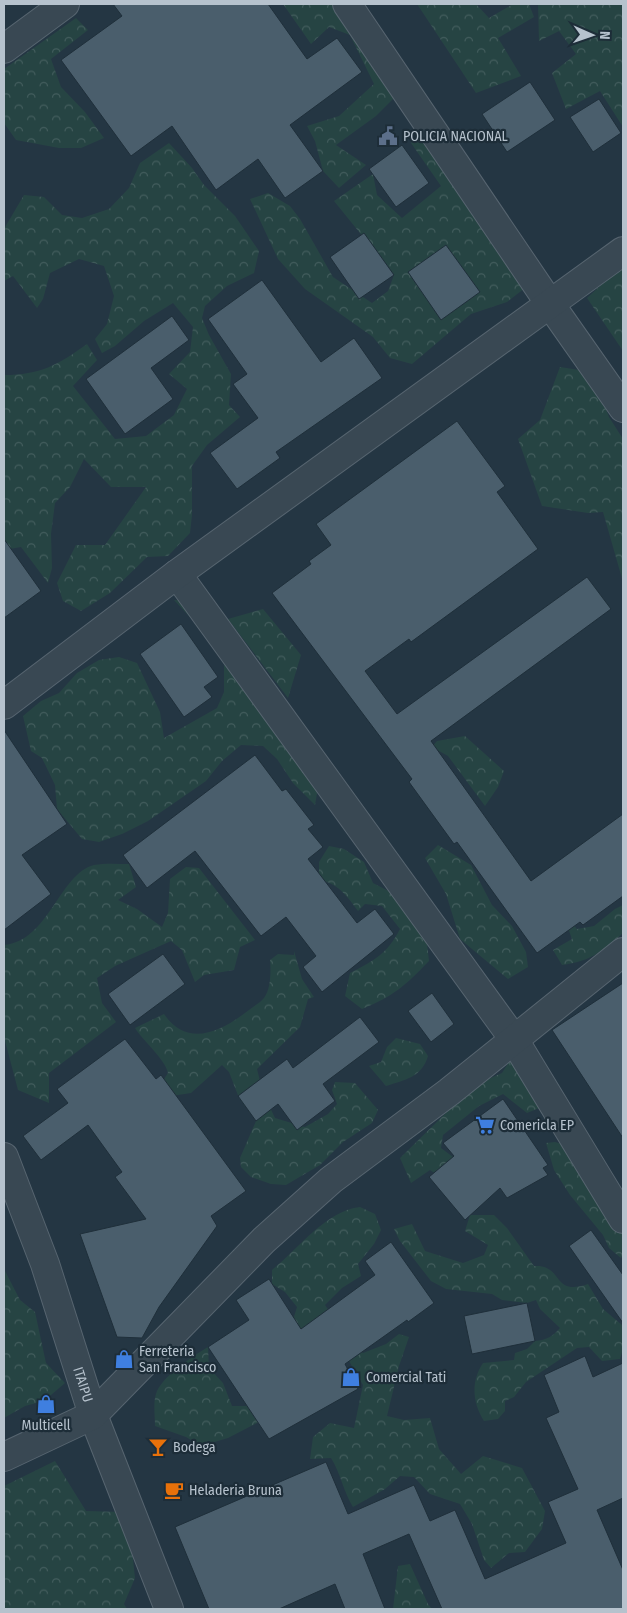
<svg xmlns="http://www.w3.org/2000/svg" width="627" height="1613" font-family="'Fira Sans Condensed',sans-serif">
	<defs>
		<pattern id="forest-crowns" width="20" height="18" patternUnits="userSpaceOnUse" patternTransform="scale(1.25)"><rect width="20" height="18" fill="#264443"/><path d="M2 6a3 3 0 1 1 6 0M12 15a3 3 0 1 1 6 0" fill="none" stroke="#435d5d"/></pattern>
	</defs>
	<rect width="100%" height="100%" fill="#243643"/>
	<!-- forest -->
	<path fill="url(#forest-crowns)" d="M 283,4 L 345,4 L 407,85 L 376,116 L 336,145 L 366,165 L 339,188 L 323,171 L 315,141 L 307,126 L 339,116 L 374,84 L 350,35 L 329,27 L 311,44 Z
		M 417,4 L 476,4 L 489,18 L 513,4 L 529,4 L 534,17 L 498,38 L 521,76 L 476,93 Z
		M 538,4 L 623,4 L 623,127 L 600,91 L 566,109 L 552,73 L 576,54 L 559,31 L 539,41 Z
		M 76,18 L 88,30 L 51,59 L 61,87 L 85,112 L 104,138 L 81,148 L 59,148 L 16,140 L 4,123 L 4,69 Z
		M 431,121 L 510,239 L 539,262 L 539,277 L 507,302 L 471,314 L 412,364 L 390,358 L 373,337 L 305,289 L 278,259 L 250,199 L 268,193 L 290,206 L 300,219 L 333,277 L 372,303 L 388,291 L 394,275 L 334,201 L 373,174 L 377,195 L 402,218 L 441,186 L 411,143 Z
		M 169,143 L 192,168 L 204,185 L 235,216 L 259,251 L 254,273 L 227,286 L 205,306 L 202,318 L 209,335 L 231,374 L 229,405 L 240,417 L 207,445 L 192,466 L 192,515 L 190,533 L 168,556 L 147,557 L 110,593 L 81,611 L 63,601 L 57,583 L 76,545 L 105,545 L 146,487 L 111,487 L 84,459 L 70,487 L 55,503 L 51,534 L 52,568 L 48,583 L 21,547 L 4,550 L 4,375 C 40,375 58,365 87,344 L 97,360 L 73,386 L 115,439 L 146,436 L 174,415 L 187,389 L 169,374 L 190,352 L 193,327 L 173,303 L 144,321 L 115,346 L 102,353 L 95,339 L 107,324 L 114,296 L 104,266 L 79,259 L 50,273 L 43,299 L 37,308 L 13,276 L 4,281 L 4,229 L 24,195 L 44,197 L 62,215 L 82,218 L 109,209 L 129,188 L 140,163 Z
		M 623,265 L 623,351 L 587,298 Z
		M 560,367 L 592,372 L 609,417 L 623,439 L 623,582 L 603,512 L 588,513 L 542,506 L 518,439 L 540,420 Z
		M 174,600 L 192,601 L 319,782 L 315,805 L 293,783 L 277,759 L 263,746 L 241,745 L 222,761 L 206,781 L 148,821 L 122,834 L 99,842 L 82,839 L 57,809 L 55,785 L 42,758 L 31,751 L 23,716 L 41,701 L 59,693 L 77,673 L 99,660 L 119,657 L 137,663 L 160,712 L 164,738 L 217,708 L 224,692 L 224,663 L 201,629 Z
		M 263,609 L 301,655 L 288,698 L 228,619 Z
		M 465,736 L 504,771 L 498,787 L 485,806 L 448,756 L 432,747 L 437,741 Z
		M 438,845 L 471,865 L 492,905 L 512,926 L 526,952 L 528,967 L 508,979 L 460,939 L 446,894 L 425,858 Z
		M 329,846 L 344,849 L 364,862 L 373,883 L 406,900 L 426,935 L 429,961 C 406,985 394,996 362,1009 L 345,996 L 350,973 C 375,960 387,954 400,929 L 382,906 L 365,904 L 358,911 C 347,896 338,883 319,880 L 319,862 Z
		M 129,864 L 136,887 L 118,900 L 137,909 L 162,927 L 168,913 L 170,879 L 186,867 L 199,868 L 255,940 L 240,947 L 234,970 L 204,975 L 195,982 L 182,950 L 171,941 L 115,966 L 97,978 L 102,1003 L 116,1022 L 49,1073 L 49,1103 L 18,1090 L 4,1037 L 4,945 C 49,941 59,874 94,865 C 105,863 118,864 129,864 Z
		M 623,905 L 623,933 C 601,952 591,961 562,965 L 553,950 L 572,939 L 563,914 L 577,929 L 594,926 L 615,909 Z
		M 294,951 L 302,979 L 314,997 L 308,999 L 300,1027 L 257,1069 L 263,1093 L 275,1118 L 305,1127 L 328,1114 L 337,1104 L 332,1090 L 335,1082 L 355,1083 L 378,1110 L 372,1123 L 343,1142 L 320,1165 L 286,1185 L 271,1184 L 251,1177 L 241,1167 L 240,1158 L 256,1121 L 239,1098 L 229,1072 L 222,1065 L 191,1093 L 158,1098 L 159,1087 L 168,1073 C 165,1059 144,1042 135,1028 L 164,1014 C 188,1049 222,1031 249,1010 C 254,1006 261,1002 264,998 C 271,989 271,971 270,960 L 278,954 L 294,955 Z
		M 396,1038 L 420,1044 L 428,1056 C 422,1077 405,1080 386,1086 L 369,1066 L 381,1062 L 387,1047 Z
		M 512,1057 L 544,1106 L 527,1113 L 503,1094 L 479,1106 L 443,1135 L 441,1148 L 457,1160 L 439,1176 L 430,1170 L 411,1183 L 400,1158 L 446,1113 L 456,1097 L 477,1084 L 502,1073 Z
		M 555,1142 L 566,1145 L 623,1231 L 623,1256 L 621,1258 L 609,1248 L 603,1235 L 570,1195 L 554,1170 L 546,1143 Z
		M 360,1207 L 375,1214 L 381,1230 L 374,1244 L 358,1264 L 361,1276 L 342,1288 L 325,1305 L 338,1324 L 307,1346 L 293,1320 L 297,1307 L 285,1292 L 272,1284 L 272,1270 C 298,1249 327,1210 360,1207 Z
		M 470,1215 L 494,1215 L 507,1228 L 534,1266 C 564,1264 551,1297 588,1284 L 603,1309 L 622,1325 L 623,1349 L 620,1359 L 602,1361 L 589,1347 L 577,1348 L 526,1382 L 514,1397 L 505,1401 L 505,1411 L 498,1419 L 484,1421 C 472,1402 471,1381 483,1363 L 514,1360 L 515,1353 L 527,1349 L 535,1341 C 547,1340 553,1336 560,1328 L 540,1309 L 536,1300 L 527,1303 L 502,1300 L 492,1294 L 446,1289 L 431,1281 L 400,1241 L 394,1229 L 412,1224 L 425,1251 L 463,1263 L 484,1255 L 488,1245 L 465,1231 Z
		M 4,1269 L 20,1300 L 35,1312 L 46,1363 L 65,1383 L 44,1401 L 25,1406 L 4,1418 Z
		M 399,1334 L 409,1337 L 399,1366 L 387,1416 L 404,1420 L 430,1418 L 439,1449 L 461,1474 L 483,1456 L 522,1468 L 545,1511 L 542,1529 L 525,1552 L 509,1553 L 491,1568 L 484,1560 L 472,1524 L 460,1504 L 430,1494 L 414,1477 L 400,1476 L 385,1489 L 353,1507 C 343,1491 341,1474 331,1458 L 310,1459 L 313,1437 L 330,1423 L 354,1428 L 363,1385 L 345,1354 L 353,1343 L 363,1353 L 386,1344 Z
		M 208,1347 L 209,1368 L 223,1383 L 232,1406 L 253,1406 L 259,1422 L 228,1438 L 201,1446 L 186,1437 L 155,1426 C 155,1416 153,1403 156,1394 C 160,1378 194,1355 208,1347 Z
		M 55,1461 L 86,1511 L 124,1512 L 131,1541 L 135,1578 L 124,1604 L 127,1609 L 4,1609 L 4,1486 Z
		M 410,1564 L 428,1604 L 432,1609 L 393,1609 L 398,1566 Z"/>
	<!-- building -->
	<path fill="#4a5e6c" stroke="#1f2f3a" d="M 113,4 L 268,4 L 307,59 L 337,38 L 362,72 L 290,125 L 323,171 L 285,198 L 258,159 L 216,190 L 172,126 L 131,156 L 61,60 L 122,16 Z
		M 530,82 L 555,120 L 507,152 L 482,114 Z
		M 599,99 L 621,133 L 593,152 L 570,117 Z
		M 402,145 L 429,183 L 396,207 L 369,169 Z
		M 364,233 L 394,275 L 359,299 L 330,257 Z
		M 446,245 L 480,292 L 441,320 L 408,272 Z
		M 262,280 L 321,362 L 354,338 L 382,378 L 276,452 L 280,458 L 237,489 L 210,453 L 258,418 L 233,384 L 247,374 L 208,319 Z
		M 172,316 L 189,340 L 151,368 L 173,399 L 125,434 L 86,379 Z
		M 457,421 L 505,486 L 497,492 L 538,549 L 411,642 L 409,639 L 365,671 L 397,714 L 587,577 L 611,609 L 431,741 L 531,881 L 623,814 L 623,896 L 583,925 L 580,922 L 537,953 L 457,842 L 454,844 L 409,782 L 412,779 L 272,593 L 311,564 L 309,561 L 331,545 L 316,524 Z
		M 4,539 L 41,591 L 4,618 Z
		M 181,624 L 218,677 L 204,687 L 212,697 L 184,717 L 140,654 Z
		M 4,730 L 67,824 L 22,855 L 51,894 L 4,930 Z
		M 255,755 L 282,791 L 286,789 L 314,825 L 308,829 L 323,847 L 308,859 L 357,923 L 375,909 L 394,934 L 322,992 L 303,967 L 316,956 L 286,917 L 261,936 L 195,851 L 147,888 L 123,855 Z
		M 163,954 L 185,984 L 130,1025 L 108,994 Z
		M 623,983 L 623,1138 L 552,1030 Z
		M 432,993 L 454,1024 L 431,1042 L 408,1011 Z
		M 360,1017 L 379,1042 L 323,1084 L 335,1101 L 297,1130 L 278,1104 L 256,1121 L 238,1096 L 287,1059 L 293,1068 Z
		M 125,1039 L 156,1079 L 161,1075 L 246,1191 L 211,1216 L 217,1226 L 159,1307 L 142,1338 L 117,1337 L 80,1234 L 146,1219 L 115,1177 L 122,1172 L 88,1125 L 41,1160 L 23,1136 L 68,1103 L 57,1089 Z
		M 503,1099 L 548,1165 L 543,1168 L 548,1175 L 507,1198 L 500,1188 L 465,1220 L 429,1177 L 454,1156 L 443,1143 Z
		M 591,1230 L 623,1275 L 623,1323 L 569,1246 Z
		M 391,1242 L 434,1303 L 408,1322 L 407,1320 L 345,1364 L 358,1389 L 269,1439 L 208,1347 L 249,1320 L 236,1300 L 269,1279 L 301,1329 L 375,1275 L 365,1261 Z
		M 527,1303 L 535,1341 L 472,1354 L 464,1316 Z
		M 585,1356 L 593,1377 L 623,1363 L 623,1498 L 597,1510 L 623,1570 L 623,1609 L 442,1609 L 409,1534 L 363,1554 L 385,1609 L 345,1609 L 335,1584 L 279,1609 L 209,1609 L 175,1527 L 326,1462 L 348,1514 L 414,1485 L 430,1521 L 455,1510 L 485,1579 L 566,1543 L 548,1502 L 578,1489 L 546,1418 L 559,1412 L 544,1375 Z"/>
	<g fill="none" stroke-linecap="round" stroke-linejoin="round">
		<!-- street casing -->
		<g stroke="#576570" stroke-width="30">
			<g id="street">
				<path d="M 347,4 L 550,304 L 623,408"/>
				<path d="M 4,49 L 65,4"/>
				<path d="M 177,574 L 513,1038 L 623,1219"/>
				<path d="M 4,705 L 177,574 L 623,251"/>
				<path id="s1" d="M 4,1157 L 45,1264 L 93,1415 L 169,1609"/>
				<path d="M 4,1457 L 93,1415 L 264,1240 L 331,1180 L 449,1092 L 623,952"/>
			</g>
		</g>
		<!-- street -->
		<use href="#street" stroke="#394853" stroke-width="28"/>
	</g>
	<!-- icons -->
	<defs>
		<g id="civic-bare" transform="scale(1.5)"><path d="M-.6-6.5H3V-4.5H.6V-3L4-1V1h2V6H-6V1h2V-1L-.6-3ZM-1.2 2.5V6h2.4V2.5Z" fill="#5c6f8a" stroke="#1d2d38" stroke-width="2.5" paint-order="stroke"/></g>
		<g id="supermarket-bare" transform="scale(1.5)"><path d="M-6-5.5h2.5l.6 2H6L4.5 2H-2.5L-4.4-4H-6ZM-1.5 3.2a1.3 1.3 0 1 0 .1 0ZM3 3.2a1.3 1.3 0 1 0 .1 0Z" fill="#3f7fe0" stroke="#1d2d38" stroke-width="2.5" paint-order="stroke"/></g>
		<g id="shop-bare" transform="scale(1.5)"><path d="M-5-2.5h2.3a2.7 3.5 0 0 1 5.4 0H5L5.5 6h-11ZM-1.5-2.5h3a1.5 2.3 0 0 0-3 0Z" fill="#3f7fe0" stroke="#1d2d38" stroke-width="2.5" paint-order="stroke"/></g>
		<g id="bar-bare" transform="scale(1.5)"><path d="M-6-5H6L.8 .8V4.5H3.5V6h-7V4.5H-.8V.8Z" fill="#e8710a" stroke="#1d2d38" stroke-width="2.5" paint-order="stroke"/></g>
		<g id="cafe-bare" transform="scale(1.5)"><path d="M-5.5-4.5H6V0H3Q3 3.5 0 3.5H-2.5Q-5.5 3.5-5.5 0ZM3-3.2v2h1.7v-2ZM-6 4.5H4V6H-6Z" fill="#e8710a" stroke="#1d2d38" stroke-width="2.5" paint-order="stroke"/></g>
	</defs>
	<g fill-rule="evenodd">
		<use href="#civic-bare" x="388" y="136"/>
		<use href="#supermarket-bare" x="485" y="1125"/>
		<use href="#shop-bare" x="124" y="1359"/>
		<use href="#shop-bare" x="351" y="1377"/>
		<use href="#shop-bare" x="46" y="1404"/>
		<use href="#bar-bare" x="158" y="1447"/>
		<use href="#cafe-bare" x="174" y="1490"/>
	</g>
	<g text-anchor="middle" stroke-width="4.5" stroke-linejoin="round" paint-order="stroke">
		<!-- poi labels -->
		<g font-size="14" fill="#b6c2cd" stroke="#1d2d38" text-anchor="start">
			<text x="403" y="141">POLICIA NACIONAL</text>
			<text x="500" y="1130">Comericla EP</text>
			<text x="139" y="1356">Ferreteria<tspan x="139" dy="16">San Francisco</tspan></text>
			<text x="366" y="1382">Comercial Tati</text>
			<text x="46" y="1430" text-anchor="middle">Multicell</text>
			<text x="173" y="1452">Bodega</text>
			<text x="189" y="1495">Heladeria Bruna</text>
		</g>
		<!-- street labels -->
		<g font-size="14" fill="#b6c2cd" stroke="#1d2d38">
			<text dy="5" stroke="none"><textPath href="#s1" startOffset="241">ITAIPU</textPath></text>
		</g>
	</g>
	<!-- border -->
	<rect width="627" height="1613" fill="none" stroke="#b6c2cd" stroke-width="10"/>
	<!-- north arrow -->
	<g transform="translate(592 35) rotate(92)" stroke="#1d2d38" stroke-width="4" paint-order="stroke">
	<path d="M0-4L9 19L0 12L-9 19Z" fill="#b6c2cd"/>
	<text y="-8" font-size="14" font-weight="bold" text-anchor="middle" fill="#b6c2cd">N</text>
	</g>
</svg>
